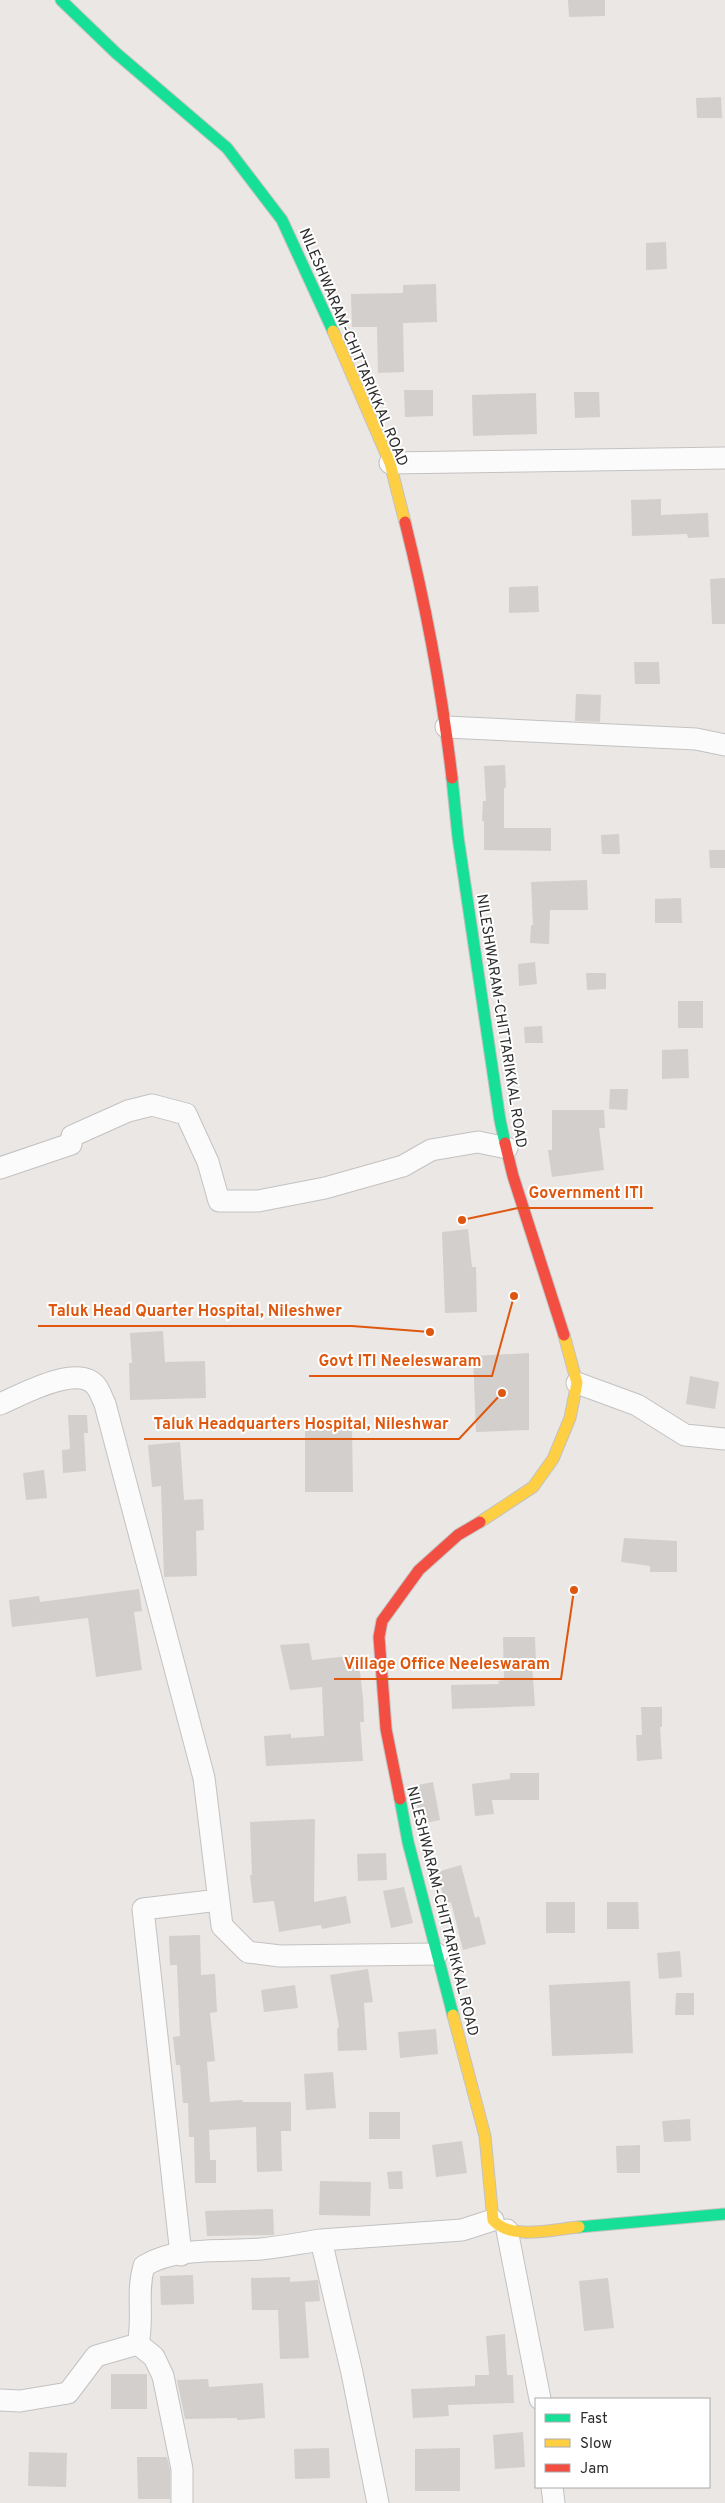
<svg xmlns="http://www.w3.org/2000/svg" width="725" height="2503" font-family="Overpass,sans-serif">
	<rect width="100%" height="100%" fill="#eae7e4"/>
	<!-- building -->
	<path fill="#d2cfcd" d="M 568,0 L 605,0 L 605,16 L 569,17 Z
		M 721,97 L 722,118 L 697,118 L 696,98 Z
		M 666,242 L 667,269 L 646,270 L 646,243 Z
		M 436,284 L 437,322 L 403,323 L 404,372 L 378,373 L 377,327 L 352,327 L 351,294 L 403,293 L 403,285 Z
		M 404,390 L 433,390 L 433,416 L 405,417 Z
		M 574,392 L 599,392 L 600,417 L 575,418 Z
		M 536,393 L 537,434 L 473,436 L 472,395 Z
		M 661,499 L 661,515 L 708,513 L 709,537 L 688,538 L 687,534 L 632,536 L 631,500 Z
		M 725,578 L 725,624 L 712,624 L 710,579 Z
		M 538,586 L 539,612 L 509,613 L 509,587 Z
		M 634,662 L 659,662 L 660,684 L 635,684 Z
		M 576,694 L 601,695 L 600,722 L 575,721 Z
		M 505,765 L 506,788 L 504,788 L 504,828 L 551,828 L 551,851 L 484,850 L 484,821 L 482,821 L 483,801 L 486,801 L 484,766 Z
		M 619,834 L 620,854 L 602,854 L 601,835 Z
		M 709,850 L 725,850 L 725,868 L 710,868 Z
		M 587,880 L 588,910 L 550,910 L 549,944 L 530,943 L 531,925 L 533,925 L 531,882 Z
		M 681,898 L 682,923 L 655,923 L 655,899 Z
		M 535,962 L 537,984 L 519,986 L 518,964 Z
		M 586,973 L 606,973 L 606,989 L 587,990 Z
		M 678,1001 L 703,1001 L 703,1028 L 678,1028 Z
		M 542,1026 L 543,1043 L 525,1043 L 524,1027 Z
		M 688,1049 L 689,1078 L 662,1079 L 662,1050 Z
		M 610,1089 L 628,1089 L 627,1110 L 609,1109 Z
		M 552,1110 L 604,1110 L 605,1128 L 599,1128 L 604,1170 L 552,1177 L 548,1150 L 552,1150 Z
		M 468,1229 L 472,1267 L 476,1267 L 477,1312 L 445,1313 L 442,1232 Z
		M 163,1331 L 165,1362 L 205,1361 L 206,1398 L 130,1400 L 129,1363 L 132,1363 L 130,1333 Z
		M 529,1353 L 529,1430 L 476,1432 L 473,1356 Z
		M 690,1376 L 719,1382 L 715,1409 L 686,1404 Z
		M 68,1415 L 87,1415 L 88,1433 L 84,1433 L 86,1471 L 63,1473 L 62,1450 L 70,1449 Z
		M 305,1428 L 352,1428 L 353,1492 L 305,1492 Z
		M 180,1442 L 184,1500 L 203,1499 L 204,1530 L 196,1531 L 197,1576 L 164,1577 L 161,1486 L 152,1487 L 148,1445 Z
		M 44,1470 L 47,1498 L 26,1500 L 23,1473 Z
		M 624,1538 L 677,1541 L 677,1572 L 650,1572 L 650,1566 L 621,1562 Z
		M 139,1589 L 142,1611 L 134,1612 L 142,1670 L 96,1677 L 88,1618 L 12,1627 L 9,1600 L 39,1596 L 40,1602 Z
		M 503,1637 L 535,1637 L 536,1664 L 532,1664 L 535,1706 L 452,1709 L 451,1685 L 499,1684 L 498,1681 L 504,1680 Z
		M 309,1643 L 312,1660 L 358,1655 L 363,1698 L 364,1722 L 360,1722 L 363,1761 L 266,1766 L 264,1736 L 291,1734 L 291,1738 L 324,1736 L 322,1687 L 290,1690 L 280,1645 Z
		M 641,1707 L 662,1707 L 662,1727 L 660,1727 L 662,1759 L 637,1761 L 636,1735 L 642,1735 Z
		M 510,1773 L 539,1773 L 539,1800 L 492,1800 L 494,1814 L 475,1816 L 472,1784 L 510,1779 Z
		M 433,1782 L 440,1820 L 421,1824 L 413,1786 Z
		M 315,1819 L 314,1902 L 346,1896 L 351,1923 L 322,1929 L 321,1925 L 279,1932 L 274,1901 L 253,1903 L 250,1875 L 252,1875 L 250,1822 Z
		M 386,1853 L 387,1880 L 358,1881 L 357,1854 Z
		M 461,1865 L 475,1918 L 479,1916 L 486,1944 L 463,1950 L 451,1902 L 445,1903 L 437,1872 Z
		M 404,1887 L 413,1923 L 391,1928 L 383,1891 Z
		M 546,1902 L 575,1902 L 575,1933 L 546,1933 Z
		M 607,1902 L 638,1902 L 639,1929 L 607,1929 Z
		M 200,1935 L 201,1975 L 215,1974 L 217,2012 L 210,2013 L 215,2061 L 207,2062 L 210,2102 L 242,2100 L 243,2102 L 291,2102 L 291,2131 L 281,2131 L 282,2171 L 257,2172 L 256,2127 L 209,2130 L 210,2160 L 216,2160 L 216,2183 L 195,2183 L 194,2137 L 189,2137 L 188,2103 L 183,2103 L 180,2065 L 176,2065 L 173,2037 L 180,2036 L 177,1965 L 170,1965 L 169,1936 Z
		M 680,1951 L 682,1977 L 659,1979 L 657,1953 Z
		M 368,1969 L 373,2002 L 364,2003 L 367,2050 L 338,2051 L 337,2028 L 339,2027 L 330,1975 Z
		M 630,1981 L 633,2053 L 552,2056 L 549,1985 Z
		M 295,1985 L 298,2008 L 264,2012 L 261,1990 Z
		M 676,1993 L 694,1993 L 694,2015 L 675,2015 Z
		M 436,2029 L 438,2054 L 400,2058 L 398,2032 Z
		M 333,2072 L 336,2108 L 306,2110 L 304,2074 Z
		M 369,2112 L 400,2112 L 400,2139 L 369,2139 Z
		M 690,2119 L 691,2141 L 664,2142 L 662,2121 Z
		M 462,2141 L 467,2173 L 436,2177 L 432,2145 Z
		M 640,2145 L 640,2173 L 617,2173 L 616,2146 Z
		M 402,2171 L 403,2189 L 389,2189 L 387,2172 Z
		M 320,2181 L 371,2182 L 370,2216 L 319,2215 Z
		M 273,2209 L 274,2235 L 207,2236 L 205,2211 Z
		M 193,2275 L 194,2304 L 161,2305 L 160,2276 Z
		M 290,2277 L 290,2282 L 318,2280 L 320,2301 L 305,2302 L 309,2358 L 280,2359 L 278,2310 L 252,2310 L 251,2278 Z
		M 608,2278 L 614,2328 L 584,2331 L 579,2281 Z
		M 505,2334 L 507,2375 L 513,2375 L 514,2403 L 448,2405 L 449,2416 L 413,2418 L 411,2389 L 475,2386 L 475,2375 L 489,2375 L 486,2336 Z
		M 111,2374 L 147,2374 L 147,2409 L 111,2409 Z
		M 208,2379 L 209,2387 L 263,2383 L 265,2418 L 237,2420 L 237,2418 L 185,2419 L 177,2380 Z
		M 523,2432 L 525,2467 L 495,2469 L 493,2435 Z
		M 329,2448 L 330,2478 L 295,2479 L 294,2449 Z
		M 460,2448 L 460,2491 L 415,2491 L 415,2449 Z
		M 29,2452 L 67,2453 L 66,2487 L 28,2486 Z
		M 137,2457 L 167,2457 L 170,2470 L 170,2499 L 138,2499 Z"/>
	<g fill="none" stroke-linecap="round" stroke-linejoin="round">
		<!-- street casing -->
		<g stroke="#c3c2c2" stroke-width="23">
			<path id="street" d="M 390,463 L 725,458
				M 446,727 L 696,739 L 725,745
				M 0,1168 L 71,1144 L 72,1136 L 128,1111 L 152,1105 L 186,1114 L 208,1162 L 219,1201 L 258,1201 L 325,1188 L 403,1166 L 431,1150 L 478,1142 L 507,1148
				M 577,1383 L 637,1405 L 685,1435 L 725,1439
				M 0,1404 C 21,1395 78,1363 96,1386 C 100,1391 102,1398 105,1404 L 204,1778 L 222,1926 L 248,1952 L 280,1956 L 437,1954
				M 507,2230 L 540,2399
				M 181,2255 L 143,1909 L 219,1900
				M 138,2344 L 154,2357 L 163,2376 L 182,2469 L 182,2503
				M 0,2400 L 20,2401 L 68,2393 L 96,2356 L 138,2344 C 144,2318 136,2292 144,2266 C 177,2246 223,2252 261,2249 C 281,2247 301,2243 321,2240
				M 552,2487 L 554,2503
				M 378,2503 L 352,2373 L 321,2240 L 462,2230 L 493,2220"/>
		</g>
		<!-- fast casing -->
		<g stroke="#c3c2c2" stroke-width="13">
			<path id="fast" d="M 61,0 L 116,53 L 227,148 L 282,220 L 333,331
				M 452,778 L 458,837 L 500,1120 L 505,1143
				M 400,1799 L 408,1842 L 453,2015
				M 579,2227 L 725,2214"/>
		</g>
		<!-- slow casing -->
		<g stroke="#c3c2c2" stroke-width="13">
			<path id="slow" d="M 333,331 L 390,463 L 405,522
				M 480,1522 L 533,1487 L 553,1459 L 570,1418 L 577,1383 L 564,1335
				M 453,2015 L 485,2136 L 493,2220 C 511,2241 554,2229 579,2227"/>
		</g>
		<!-- jam casing -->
		<g stroke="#c3c2c2" stroke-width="13">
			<path id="jam" d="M 405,522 C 426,606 442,692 452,778
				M 505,1143 L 513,1176 L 564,1335
				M 400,1799 L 386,1729 L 379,1637 L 382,1621 L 419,1570 L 458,1535 L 480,1522"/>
		</g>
		<!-- street -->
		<use href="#street" stroke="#fcfbfb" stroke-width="21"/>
		<!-- fast -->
		<use href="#fast" stroke="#16e098" stroke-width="11"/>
		<!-- slow -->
		<use href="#slow" stroke="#ffcf43" stroke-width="11"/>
		<!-- jam -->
		<use href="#jam" stroke="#f24e42" stroke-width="11"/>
	</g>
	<g text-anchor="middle" stroke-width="4" stroke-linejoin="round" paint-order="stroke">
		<!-- street labels -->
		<g font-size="15" fill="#2d2d2d" stroke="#fff">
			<text transform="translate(354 347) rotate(67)" y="5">NILESHWARAM-CHITTARIKKAL ROAD</text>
			<text transform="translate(502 1021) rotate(81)" y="5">NILESHWARAM-CHITTARIKKAL ROAD</text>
			<text transform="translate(443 1911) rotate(76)" y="5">NILESHWARAM-CHITTARIKKAL ROAD</text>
		</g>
	</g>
	<!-- callouts -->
	<path fill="none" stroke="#df570e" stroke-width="2" d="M462 1220L518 1208H653M430 1332L352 1326H38M514 1296L492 1376H309M502 1393L459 1439H144M574 1590L561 1679H334"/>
	<g fill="#df570e" stroke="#fff" stroke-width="2">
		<circle cx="462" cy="1220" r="5"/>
		<circle cx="430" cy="1332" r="5"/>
		<circle cx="514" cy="1296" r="5"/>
		<circle cx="502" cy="1393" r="5"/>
		<circle cx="574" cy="1590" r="5"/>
	</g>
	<g font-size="16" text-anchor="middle" font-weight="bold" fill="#df570e" stroke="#fff" stroke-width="4" stroke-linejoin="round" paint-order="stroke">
		<text x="586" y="1198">Government ITI</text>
		<text x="195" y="1316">Taluk Head Quarter Hospital, Nileshwer</text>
		<text x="400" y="1366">Govt ITI Neeleswaram</text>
		<text x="301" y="1429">Taluk Headquarters Hospital, Nileshwar</text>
		<text x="447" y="1669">Village Office Neeleswaram</text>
	</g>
	<!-- legend -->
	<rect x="535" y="2398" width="175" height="90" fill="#ffffff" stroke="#ababab"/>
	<rect x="545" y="2414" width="25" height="8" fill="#16e098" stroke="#ababab"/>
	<text x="580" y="2423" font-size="15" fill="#2d2d2d">Fast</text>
	<rect x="545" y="2439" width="25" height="8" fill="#ffcf43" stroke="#ababab"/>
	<text x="580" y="2448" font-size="15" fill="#2d2d2d">Slow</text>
	<rect x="545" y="2464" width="25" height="8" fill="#f24e42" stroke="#ababab"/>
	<text x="580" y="2473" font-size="15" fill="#2d2d2d">Jam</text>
</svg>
